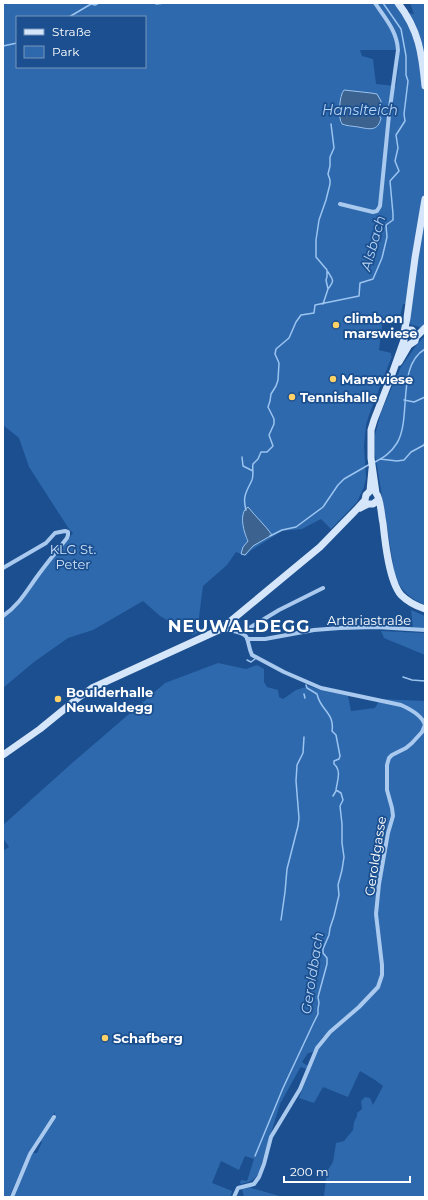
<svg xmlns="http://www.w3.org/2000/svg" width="428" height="1200" font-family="Montserrat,sans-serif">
	<rect width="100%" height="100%" fill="#1b4f8f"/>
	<!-- green -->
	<path fill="#2e69ad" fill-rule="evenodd" d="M 3,3 L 401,3 L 408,13 L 414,14 L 410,3 L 425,3 L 425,334 L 419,327 L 410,324 L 409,319 L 411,304 L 403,304 L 399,321 L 383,318 L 379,350 L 391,353 L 391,356 L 392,356 L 369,415 L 366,425 L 364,446 L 366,478 L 364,487 L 357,502 L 331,529 L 321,519 L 302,529 L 282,531 L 250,551 L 246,556 L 236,552 L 227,565 L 203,586 L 197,633 L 193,635 L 160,616 L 143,601 L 93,630 L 68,638 L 34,662 L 3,688 L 3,618 C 21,607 29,590 41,574 C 51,560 63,547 73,533 L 69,529 L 29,467 L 19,438 L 3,425 ZM 17,17 L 145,17 L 145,67 L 17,67 ZM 360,50 L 399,50 L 399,59 L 396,86 L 376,84 L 373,59 L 362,56 ZM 346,90 C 355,94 367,91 377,94 L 378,109 L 367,129 L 343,125 L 340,123 L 340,97 Z
		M 425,336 L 425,605 C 410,598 401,591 395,576 L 375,454 L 375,435 L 381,412 L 401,367 L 418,343 Z
		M 411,610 L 425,616 L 425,628 L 413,628 Z
		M 381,631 L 425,633 L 425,655 L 384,638 Z
		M 218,663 L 246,669 L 257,665 L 264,669 L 264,682 L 267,687 L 278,690 L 279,697 L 283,699 L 296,690 L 306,687 L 306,685 L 320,690 L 348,696 L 351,711 L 375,708 L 380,699 L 425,701 L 425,1197 L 323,1197 L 324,1196 L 326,1179 L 328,1170 L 333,1162 L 336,1143 L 344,1141 L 353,1130 L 354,1122 L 357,1116 L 357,1113 L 362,1109 L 361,1101 L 365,1097 L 370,1098 L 373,1105 L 383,1086 L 375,1080 L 360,1071 L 348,1097 L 323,1087 L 314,1103 L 299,1098 L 317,1051 L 326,1039 L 352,1011 L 322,1038 L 313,1052 L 308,1053 L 302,1062 L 308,1066 L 306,1069 L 301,1067 L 300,1068 L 280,1104 L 259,1172 C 254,1181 250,1182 241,1184 L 240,1183 L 241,1180 L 247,1181 L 254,1159 L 245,1156 L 239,1170 L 221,1161 L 212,1183 L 232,1191 L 230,1197 L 14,1197 L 32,1153 L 37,1153 L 42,1142 L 40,1141 L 54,1119 L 55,1112 L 29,1153 L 9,1197 L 3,1196 L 3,851 L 9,847 L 3,838 L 3,825 L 71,764 L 165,683 Z
		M 251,1187 L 251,1188 L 283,1197 L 244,1197 L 242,1189 Z"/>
	<!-- water -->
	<path fill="#3c6290" stroke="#9cc4f0" d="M 344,90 L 371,93 L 377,94 L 381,101 L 381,107 L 378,109 L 377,113 L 381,118 C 378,132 369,129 358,127 C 352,126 347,126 342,124 C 338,119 339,95 344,90 Z
		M 248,507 C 256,517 265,525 272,535 L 253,546 L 245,555 L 241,554 L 243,547 L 248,541 C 244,533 238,513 248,507 Z"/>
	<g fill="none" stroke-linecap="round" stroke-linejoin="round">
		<!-- stream -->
		<path stroke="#9cc4f0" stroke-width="1.5" d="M 156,4 L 165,3
			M 69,17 L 91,4 L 95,5 L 99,3
			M 3,46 L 17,43
			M 328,272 C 333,280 335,280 328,289
			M 323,304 L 328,289 L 326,280 L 327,277 L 327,270 L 316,257 L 316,240 L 319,220 L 326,200 L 330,184 L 330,180 L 328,174 L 330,166 L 330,157 L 334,148 L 331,124
			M 404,400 L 414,402 L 425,397
			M 242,457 L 243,466 L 253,471
			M 380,459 L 397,461 L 404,460 L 411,452 L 424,445 L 425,442
			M 373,463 C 383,458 391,453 397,443 C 412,418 396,366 425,349
			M 246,510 C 242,496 247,491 252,480 C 254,475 252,469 253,464 L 258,459 L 261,452 L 267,452 L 273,446 L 269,435 L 274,424 L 274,419 L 268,407 L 270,401 L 271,394 L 276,386 L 278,380 L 279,363 L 275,354 L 276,349 L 289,338 L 296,322 L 301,315 L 314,313 L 315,305 L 359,296 L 360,283 L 373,279 L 382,258 L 387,237 L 386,225 L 393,220 L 393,214 L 390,181 L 399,171 L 395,161 L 398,148 L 396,135 L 405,121 L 404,114 L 408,81 L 406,75 L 406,56 L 401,29 L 383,3
			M 270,536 L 282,530 L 296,527 L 323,507 L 338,485 L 344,479 L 370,464
			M 247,660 L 251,662 L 255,659
			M 403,677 L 412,680 L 425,681
			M 304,694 L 305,698
			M 333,796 L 336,791
			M 281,920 L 285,892 L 287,869 L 298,826 L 299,818 L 296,781 L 297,765 L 303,753 L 304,737
			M 255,1156 L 283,1088 L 313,1024 L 318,1014 L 318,1009 L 319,1003 L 318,997 L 327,964 L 327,958 L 323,953 L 323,949 L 329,935 L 330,928 L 334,916 L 339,895 L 338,885 L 342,870 L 344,857 L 342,843 L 342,824 L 340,806 L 343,800 L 341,793 L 336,790 C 337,781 342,771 334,764 L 334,761 L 339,759 L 340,756 L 336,735 L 332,731 C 335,713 320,710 317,694 L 307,688 L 306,685"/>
		<!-- street -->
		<path stroke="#a9c9ee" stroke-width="4" d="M 340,204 L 373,212 L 377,211 L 380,206 L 389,115 L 398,50 C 397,31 385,18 375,3
			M 3,568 L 46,543 L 55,533 L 65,531 L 68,532 L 68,535 L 67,538 C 57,551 46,564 36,578 C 26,592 18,606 3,616
			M 222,629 C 229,631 244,631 247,638 C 249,644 249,649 252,655 L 284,672 L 321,688 L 401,705 C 410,709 422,715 425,725 L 422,732 L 412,743 L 406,748 L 392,755 L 389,758 L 387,765 L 387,790 L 392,808 L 393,816 L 388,833 L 379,884 L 376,914 L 382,965 L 382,975 L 378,987 L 359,1007 L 330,1032 L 317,1048 L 300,1089 L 271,1137 L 264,1164 L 259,1177 L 254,1184 L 238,1188 L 234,1197
			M 241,633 L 279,610 L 323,588
			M 247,639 L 265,639 L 314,630 L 340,628 L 376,627 L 425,630
			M 12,1197 L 30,1154 L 54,1117"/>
		<!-- secondary -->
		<path stroke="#d6e6fa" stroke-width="7" d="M 398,3 C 419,30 422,54 425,86
			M 404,332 L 409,330 L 412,330 L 416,337
			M 404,340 L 392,374 L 374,420 L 371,430 L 371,458 L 376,493 C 381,499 381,515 383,523 C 385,542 389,581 401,595 C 408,602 416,606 425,609
			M 404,340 L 403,337 L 407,318 L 415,258 L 425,199
			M 399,362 L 409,345 L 415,341 L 416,337 L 425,328
			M 360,508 L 368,504 L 373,504 L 378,500
			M 3,755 L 40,729 L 78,698 L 92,688 L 221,629 L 320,547 L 356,510 L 365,500 L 366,495 L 370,491 L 372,469"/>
	</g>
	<!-- markers -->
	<g fill="#ffd166" stroke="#1b4f8f" stroke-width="1.5">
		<circle cx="336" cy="325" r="4"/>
		<circle cx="333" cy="379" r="4"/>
		<circle cx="292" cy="397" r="4"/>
		<circle cx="58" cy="699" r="4"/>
		<circle cx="105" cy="1038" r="4"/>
	</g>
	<g text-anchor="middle" stroke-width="3.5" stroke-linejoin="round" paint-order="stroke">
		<!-- poi labels -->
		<g font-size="13" font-weight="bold" fill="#fff" stroke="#1b4f8f" text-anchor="start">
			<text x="344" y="323">climb.on<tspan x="344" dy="15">marswiese</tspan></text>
			<text x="341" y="384">Marswiese</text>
			<text x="300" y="402">Tennishalle</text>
			<text x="66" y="697">Boulderhalle<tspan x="66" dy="15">Neuwaldegg</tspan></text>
			<text x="113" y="1043">Schafberg</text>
		</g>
		<!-- park labels -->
		<g font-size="13" fill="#cfe3fa" stroke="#1b4f8f">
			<text x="73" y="554">KLG St.<tspan x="73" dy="15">Peter</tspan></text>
		</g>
		<!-- street labels -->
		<g font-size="13" fill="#fff" stroke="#1b4f8f">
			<text x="369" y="625">Artariastraße</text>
			<text transform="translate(375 856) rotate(-81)" y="5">Geroldgasse</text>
		</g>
		<!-- water labels -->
		<g font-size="14" font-style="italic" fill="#b5d3f5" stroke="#1b4f8f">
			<text x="360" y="115">Hanslteich</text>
			<text transform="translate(373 243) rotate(-74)" y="5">Alsbach</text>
			<text transform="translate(312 973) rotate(-81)" y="5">Geroldbach</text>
		</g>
		<!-- district labels -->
		<g font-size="17" font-weight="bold" letter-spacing="1" fill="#fff" stroke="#1b4f8f">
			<text x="239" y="632">NEUWALDEGG</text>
		</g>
	</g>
	<!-- border -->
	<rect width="428" height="1200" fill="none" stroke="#ffffff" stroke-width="8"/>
	<!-- legend -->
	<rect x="16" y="16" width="130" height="52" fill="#1b4f8f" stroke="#7695bc"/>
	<rect x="24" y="29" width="20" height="6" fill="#d6e6fa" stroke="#7695bc"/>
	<text x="52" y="36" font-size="12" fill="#ffffff">Straße</text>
	<rect x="24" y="46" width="20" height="12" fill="#2e69ad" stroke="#7695bc"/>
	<text x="52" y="56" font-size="12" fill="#ffffff">Park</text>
	<!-- scale -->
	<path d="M284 1176v6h126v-6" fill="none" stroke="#ffffff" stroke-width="2"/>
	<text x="290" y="1176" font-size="12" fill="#ffffff" stroke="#1b4f8f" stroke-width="3" paint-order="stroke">200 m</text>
</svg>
